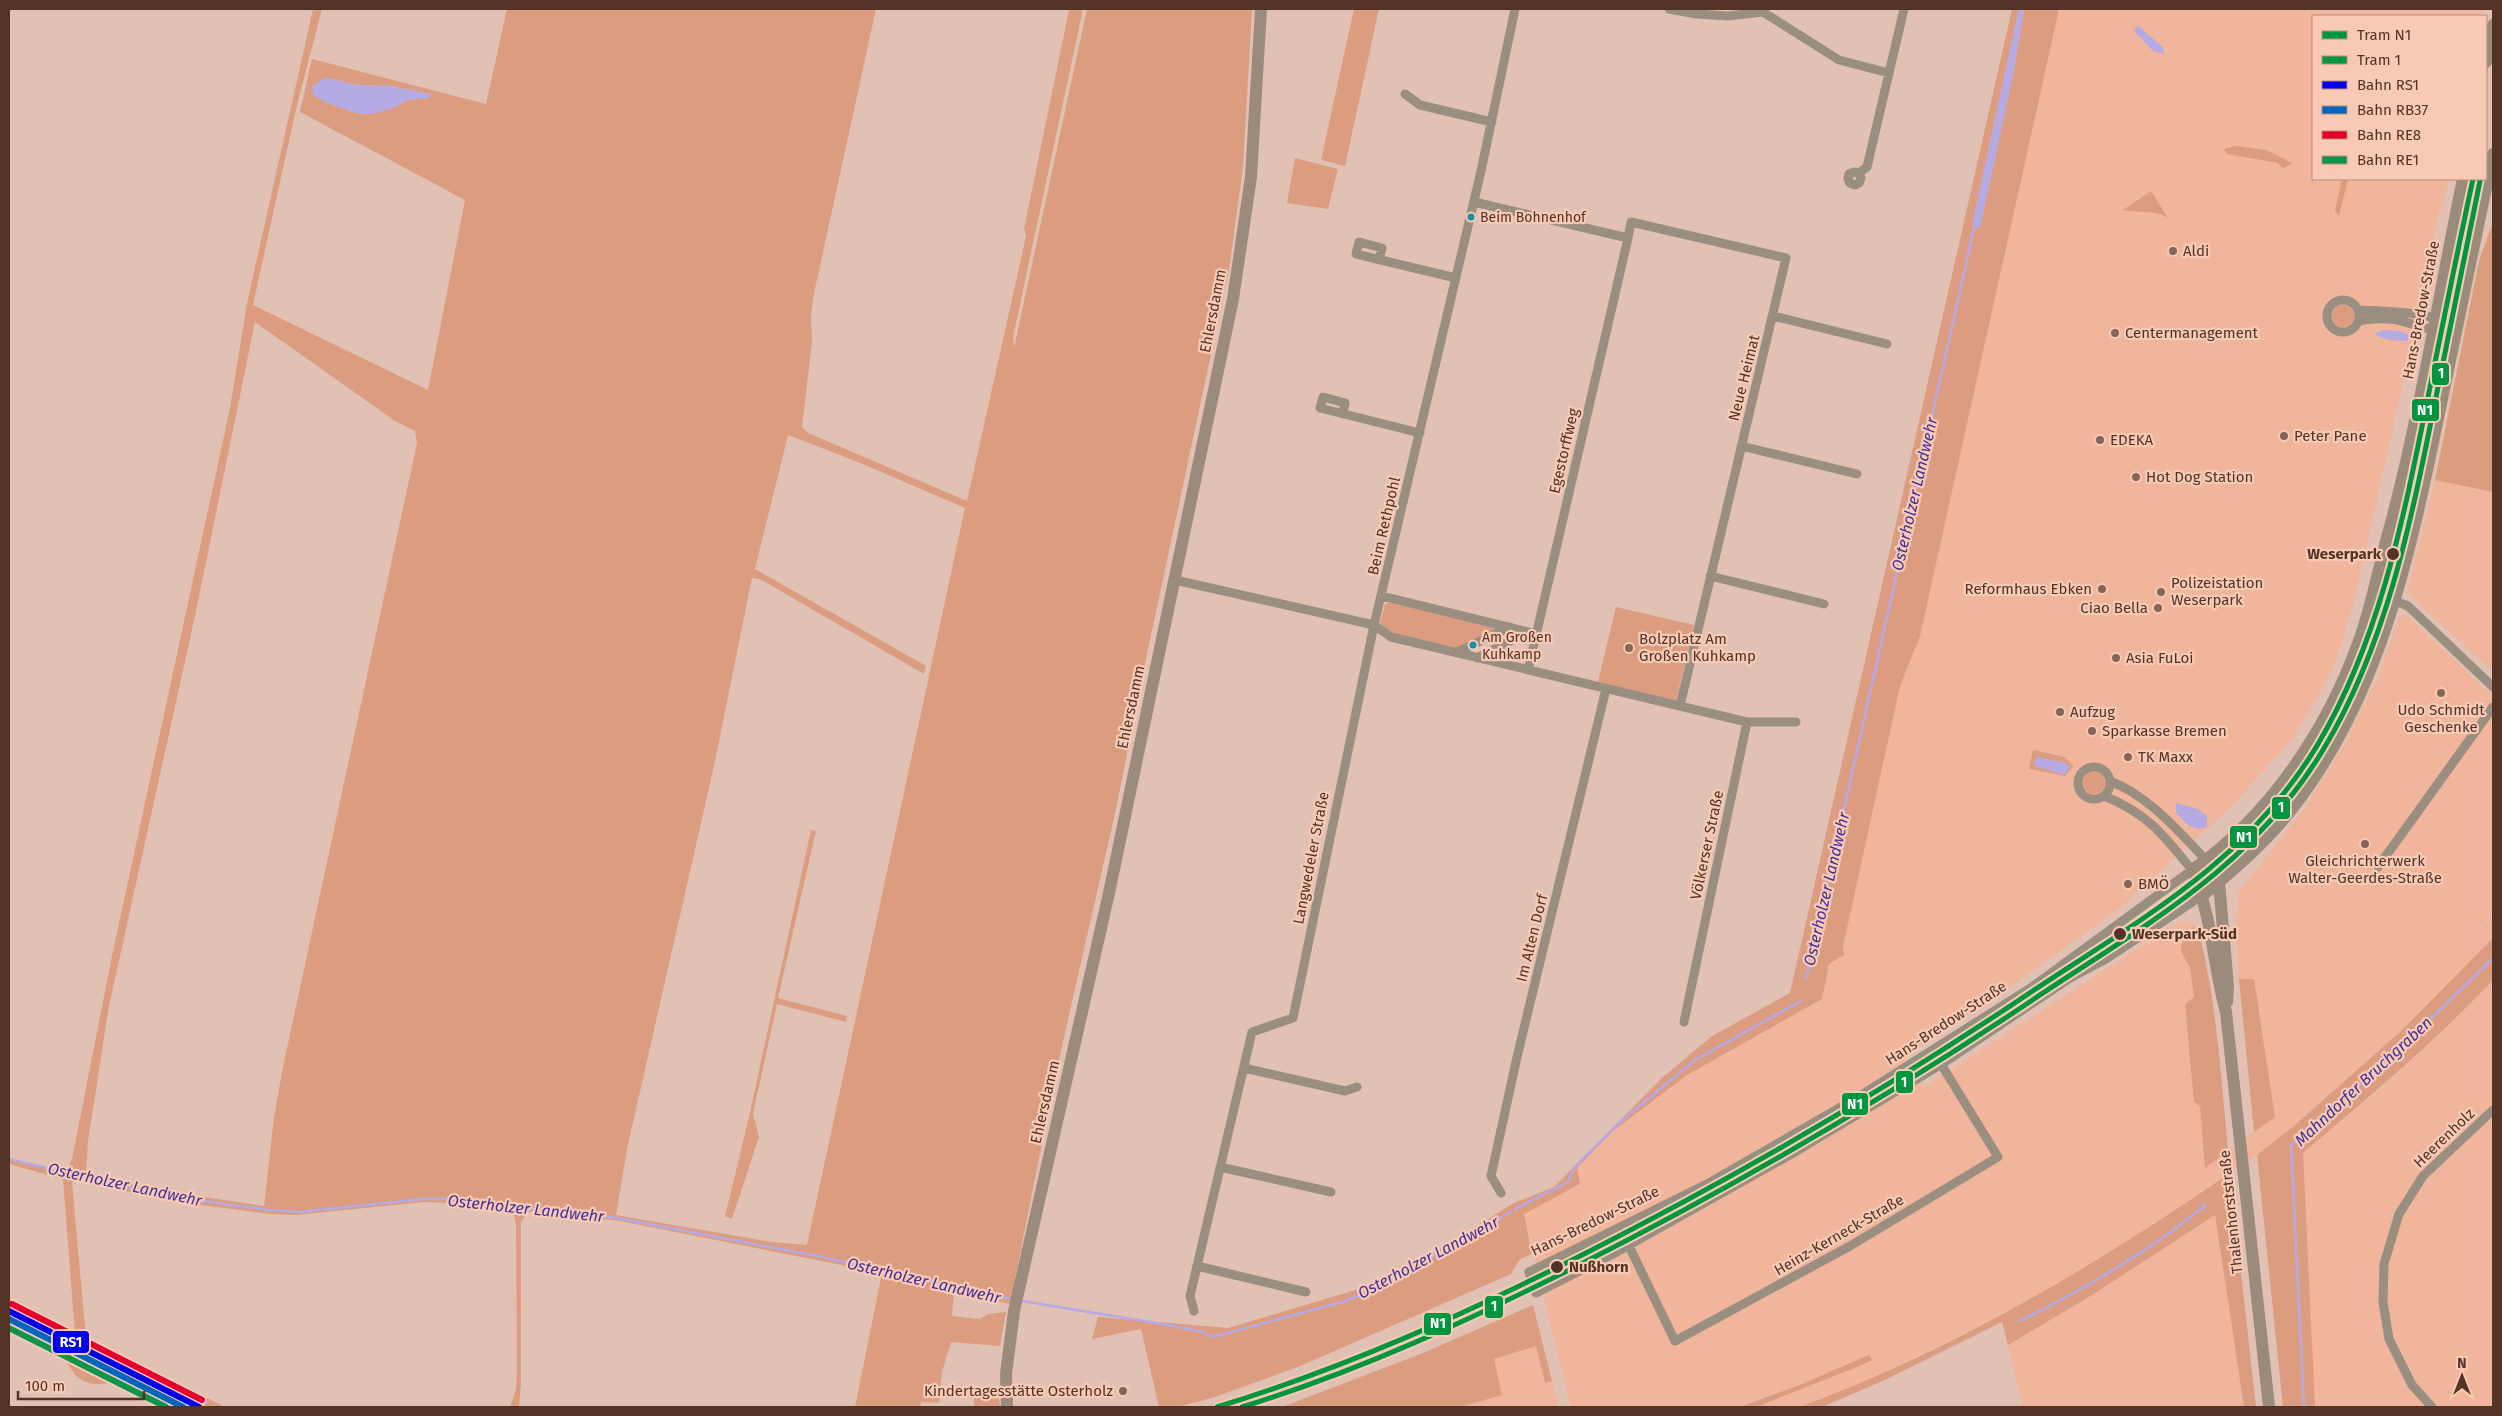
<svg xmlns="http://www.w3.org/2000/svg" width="2502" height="1416" font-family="'Fira Sans',sans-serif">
	<rect width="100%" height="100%" fill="#e1c1b3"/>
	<!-- built -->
	<path fill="#f0b59b" d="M 2059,9 L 2484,9 L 2482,16 L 2313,16 L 2313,179 L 2449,179 L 2442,210 L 2439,210 L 2411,348 L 2355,597 L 2334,668 L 2294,737 L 2229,809 L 2117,910 L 2020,980 L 1904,1056 L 1924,1087 L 2180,921 L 2188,922 L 2194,926 L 2182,943 L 2181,951 L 2190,968 L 2194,997 L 2185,1004 L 2194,1102 L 2200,1106 L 2205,1167 L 2275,1117 L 2254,979 L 2239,979 L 2236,932 L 2238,893 L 2303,810 L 2344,745 L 2379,674 L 2399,618 L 2407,615 L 2486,690 L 2493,693 L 2493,912 L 2468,941 L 2493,915 L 2493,938 L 2401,1031 L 2295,1125 L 2257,1155 L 2112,1253 L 2001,1316 L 1866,1381 L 1800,1407 L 1756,1407 L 1871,1360 L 1869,1355 L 1802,1384 L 1740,1407 L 1571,1407 L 1524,1214 L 1580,1184 L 1576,1168 L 1613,1131 L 1687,1075 L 1822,999 L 1829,964 L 1843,955 L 1843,947 L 1900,686 L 1920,636 Z
		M 2435,480 L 2493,492 L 2493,671 L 2414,600 L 2407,592 Z
		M 2493,980 L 2493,1407 L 2315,1407 L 2303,1153 L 2383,1087 L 2461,1014 Z
		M 2215,1215 L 2244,1407 L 2023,1407 L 2008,1345 L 2092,1295 Z
		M 1532,1276 L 1537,1286 L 1366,1364 L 1248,1407 L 1210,1407 L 1297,1380 L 1362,1354 Z
		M 9,1307 L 209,1407 L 177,1407 L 9,1323 Z
		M 1536,1345 L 1545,1382 L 1552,1381 L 1559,1407 L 1460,1407 L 1502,1395 L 1494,1359 Z"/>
	<!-- green -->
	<path fill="#dc9c80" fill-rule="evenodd" d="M 313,9 L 322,9 L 296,109 L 253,305 L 428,390 L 465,200 L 300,112 L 312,59 L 486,104 L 507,9 L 876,9 L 813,298 L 811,318 L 812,342 L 802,427 L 808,433 L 967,501 L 1026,236 L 1024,229 L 1069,10 L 1083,9 L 1013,337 L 1014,348 L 1087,9 L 1252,9 L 1243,167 L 1229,270 L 1144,668 L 1116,809 L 1057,1068 L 1010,1304 L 954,1292 L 952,1316 L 980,1319 L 988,1314 L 1006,1312 L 1000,1346 L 951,1342 L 942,1372 L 939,1403 L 921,1402 L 920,1407 L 855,1407 L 882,1273 L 620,1221 L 532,1211 L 526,1214 L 521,1223 L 521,1384 L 519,1407 L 510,1407 L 516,1389 L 517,1370 L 516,1224 L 513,1211 L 476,1204 L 424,1202 L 296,1215 L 269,1214 L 163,1200 L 75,1179 L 72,1183 L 86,1338 L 225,1407 L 209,1407 L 9,1307 L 9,1300 L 75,1333 L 63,1179 L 9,1164 L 9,1159 L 66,1173 L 72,1159 L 112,956 L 230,408 L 247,303 ZM 327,78 L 358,85 L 390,86 L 430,94 L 430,98 L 408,100 L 401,103 L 343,108 L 325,102 L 312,87 ZM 255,322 L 395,421 L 415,431 L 417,443 L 283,1067 L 274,1117 L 264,1206 L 150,1189 L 86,1172 L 88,1141 L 109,1006 L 195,616 ZM 788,435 L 858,462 L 965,508 L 807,1245 L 771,1242 L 616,1215 L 627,1149 L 714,766 L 752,578 L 760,579 L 924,674 L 926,666 L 755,569 Z
		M 1354,9 L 1379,9 L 1345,166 L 1321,160 Z
		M 2012,9 L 2019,9 L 1972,226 L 1980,227 L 2014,69 L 2024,9 L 2059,9 L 1920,636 L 1900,686 L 1843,947 L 1844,955 L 1829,964 L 1822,999 L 1687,1075 L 1613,1131 L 1577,1168 L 1580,1184 L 1524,1214 L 1532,1254 L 1520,1259 L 1511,1274 L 1298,1367 L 1215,1397 L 1178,1407 L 1159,1407 L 1141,1329 L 1092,1339 L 1098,1317 L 1228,1328 L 1389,1280 L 1514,1203 L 1554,1187 L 1663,1077 L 1712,1036 L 1790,993 Z
		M 2235,146 L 2266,150 L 2292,163 L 2283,169 L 2278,163 L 2227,154 L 2224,149 Z
		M 1295,158 L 1338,169 L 1328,209 L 1287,203 Z
		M 2342,179 L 2348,179 L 2339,216 L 2335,211 Z
		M 2151,191 L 2168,218 C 2157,210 2138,213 2123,210 Z
		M 2493,222 L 2493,492 L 2435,480 L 2479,261 Z
		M2332 316a11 11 0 1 1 22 0a11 11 0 1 1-22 0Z
		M 1390,602 L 1499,628 L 1457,648 L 1401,636 L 1389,631 L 1380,623 L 1385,604 Z
		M 1616,607 L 1694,625 L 1676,701 L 1598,682 Z
		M 2033,750 L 2064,757 L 2074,766 L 2065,776 L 2029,769 Z
		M2083 783a11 11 0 1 1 22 0a11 11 0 1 1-22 0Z
		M 811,830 L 816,831 L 778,998 L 847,1016 L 846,1022 L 777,1004 L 753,1114 L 759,1137 L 732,1219 L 725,1216 L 749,1117 Z
		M 2194,926 C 2204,944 2206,965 2210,985 C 2219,1040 2223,1096 2228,1151 L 2205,1168 L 2200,1106 L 2194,1102 L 2185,1004 L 2194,997 L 2190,968 L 2181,951 L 2182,943 Z
		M 2493,938 L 2493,980 C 2434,1043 2369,1097 2303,1153 L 2315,1407 L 2283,1407 L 2257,1155 L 2295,1125 L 2401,1031 Z
		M 2239,979 L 2254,979 L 2275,1117 L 2254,1132 Z
		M 2230,1173 L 2256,1407 L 2244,1407 L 2215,1215 L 2092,1295 L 2008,1345 L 2002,1322 L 1885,1380 L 1822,1407 L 1800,1407 C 1954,1350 2095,1266 2230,1173 Z
		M 1533,1305 L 1552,1381 L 1545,1383 L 1536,1346 L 1494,1359 L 1502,1395 L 1460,1407 L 1282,1407 L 1423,1353 Z
		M 9,1323 L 177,1407 C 156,1407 137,1390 116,1384 C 105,1382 94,1387 82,1380 C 73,1375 70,1365 63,1358 C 47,1344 27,1336 9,1327 Z
		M 1869,1355 L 1872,1360 L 1857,1367 L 1756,1407 L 1740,1407 L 1802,1384 Z
		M 974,1398 L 999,1399 L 1000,1407 L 974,1407 Z"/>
	<!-- water -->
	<path fill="#b6aae4" d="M 2019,9 L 2024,9 L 2014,69 L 1980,228 L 1972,226 Z
		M 2138,26 L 2163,47 L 2164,54 L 2153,51 L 2133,30 Z
		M 327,78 L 358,85 L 390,86 L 430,94 L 430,98 L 408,100 L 391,109 L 372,114 L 359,114 L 325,102 L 313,95 L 312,87 L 322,79 Z
		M 2383,330 L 2399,331 L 2410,335 L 2407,341 C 2395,341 2385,340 2374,334 Z
		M 2038,757 L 2066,763 L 2070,767 L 2064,775 L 2035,766 L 2034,761 Z
		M 2176,803 L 2198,809 L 2207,816 L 2207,827 C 2193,832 2186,824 2176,813 Z"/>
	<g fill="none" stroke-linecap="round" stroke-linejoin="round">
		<!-- stream -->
		<path stroke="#b6aae4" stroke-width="2.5" d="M 1806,979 L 1975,224
			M 9,1159 L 160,1195 L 268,1210 L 300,1212 L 423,1199 L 469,1199 L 519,1208 L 617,1218 L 817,1256 L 1011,1299
			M 1515,1209 L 1568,1182 L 1575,1167 L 1619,1123 L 1695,1060 L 1801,1001
			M 1022,1301 L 1168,1325 L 1203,1332 L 1213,1337 L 1346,1301 L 1390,1281 L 1511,1212
			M 2020,1321 C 2085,1289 2149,1251 2206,1205
			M 2304,1407 L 2291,1145 L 2382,1066 L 2493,958"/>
		<!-- street -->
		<path stroke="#9a8e80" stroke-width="9" d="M 1669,9 L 1697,14 L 1728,16 L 1763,12 L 1839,60 L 1889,73
			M 1405,94 L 1420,105 L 1492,122
			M 1859,173 L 1861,178 L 1859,183 L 1855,185 L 1850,183 L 1848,179 L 1849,174 L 1854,172 L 1859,173 L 1867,167 L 1904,9
			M 1474,202 L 1628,238 L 1631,222 L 1786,258 L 1680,706
			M 1379,259 L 1382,248 L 1359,242 L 1356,254 L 1456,278
			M2327 316a16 16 0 1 1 32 0a16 16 0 1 1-32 0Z
			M 2358,310 C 2390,312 2428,310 2457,328
			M 1773,316 L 1887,344
			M 2358,321 C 2372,318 2385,318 2398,320 C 2419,325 2437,335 2457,328
			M 1343,414 L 1345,403 L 1323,397 L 1320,408 L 1420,433
			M 1741,446 L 1857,474
			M 1710,576 L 1824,604
			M 1175,580 L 1374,625 L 1391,637 L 1747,722 L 1796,722
			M 1382,596 L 1537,634
			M 2395,601 L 2408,606 L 2493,687
			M 1457,652 L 1510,627
			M 1477,658 L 1528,632
			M 1528,670 L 1628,238
			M2078 783a16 16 0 1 1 32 0a16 16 0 1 1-32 0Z
			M 2110,781 C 2149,796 2178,831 2206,860
			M 2104,796 C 2147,813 2164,835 2192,870 L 2032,987 L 1855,1099 L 1709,1183 L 1529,1272 L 1536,1293 L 1613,1254 L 1795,1152 L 1942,1064 L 2070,978 L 2106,959 L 2203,895
			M 2378,867 L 2493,707
			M 1684,1022 L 1747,722
			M 1244,1068 L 1345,1091 L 1357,1087
			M 1220,1167 L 1331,1192
			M 1501,1193 L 1491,1176 L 1517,1057 L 1606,689
			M 1628,1244 L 1675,1341 L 1850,1246 L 1998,1157 L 1933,1051
			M 1197,1266 L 1306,1292
			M 1194,1311 L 1190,1296 L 1252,1032 L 1293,1018 L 1374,625 L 1481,171 L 1515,9
			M 2432,1407 L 2412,1385 L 2389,1339 L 2383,1302 L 2384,1264 L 2399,1214 L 2423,1176 L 2493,1110"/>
		<!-- secondary -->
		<path stroke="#9b8b7c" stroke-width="12" d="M 2486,62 L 2493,25
			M 2206,860 L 2219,882 L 2228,987 L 2227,1002
			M 2203,895 C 2234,870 2266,842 2291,810 C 2379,699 2409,558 2437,423 C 2456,333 2474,243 2493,154
			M 1007,1407 L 1006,1374 L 1014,1311 L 1109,893 L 1233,299 L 1251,177 L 1261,9
			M 2269,1407 L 2226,1012 C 2213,966 2212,914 2192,870 C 2270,816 2329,727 2360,638 C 2373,601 2380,561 2391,523 C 2421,410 2439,294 2463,179"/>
		<!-- rail-1 casing -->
		<g stroke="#f8cab6" stroke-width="10">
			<path id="rail-1" d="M 9,1311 L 199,1407"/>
		</g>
		<!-- rail-2 casing -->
		<g stroke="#f8cab6" stroke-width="10">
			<path id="rail-2" d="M 9,1319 L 183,1407"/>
		</g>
		<!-- rail-3 casing -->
		<g stroke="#f8cab6" stroke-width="10">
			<path id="rail-3" d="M 12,1304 L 202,1400"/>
		</g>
		<!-- rail-4 casing -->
		<g stroke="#f8cab6" stroke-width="10">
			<path id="rail-4" d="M 9,1328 L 166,1407"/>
		</g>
		<!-- rail-1 -->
		<use href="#rail-1" stroke="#00e" stroke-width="6"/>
		<!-- rail-2 -->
		<use href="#rail-2" stroke="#0065bd" stroke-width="6"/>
		<!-- rail-3 -->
		<use href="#rail-3" stroke="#e4002b" stroke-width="6"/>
		<!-- rail-4 -->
		<use href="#rail-4" stroke="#0c954b" stroke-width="6"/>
		<!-- tram-1 casing -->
		<g stroke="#f8cab6" stroke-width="9">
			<path id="tram-1" d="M 1217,1407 C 1345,1368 1465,1314 1584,1254 C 1740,1175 1890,1087 2034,990 C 2143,918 2249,860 2318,744 C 2380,639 2403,520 2427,402 C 2442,328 2457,253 2473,179"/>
		</g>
		<!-- tram-2 casing -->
		<g stroke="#f8cab6" stroke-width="9">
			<path id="tram-2" d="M 1242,1407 C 1359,1371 1470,1320 1579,1265 C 1737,1185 1888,1097 2034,999 C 2145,925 2252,868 2323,750 C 2387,644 2411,521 2435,402 C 2450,328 2465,254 2480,181"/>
		</g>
		<!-- tram-1 -->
		<use href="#tram-1" stroke="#009640" stroke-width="5"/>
		<!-- tram-2 -->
		<use href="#tram-2" stroke="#009640" stroke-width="5"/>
	</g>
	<!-- markers -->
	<g fill="#1091ac" stroke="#f8cab6" stroke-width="2">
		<circle cx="1471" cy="217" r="4.5"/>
		<circle cx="1473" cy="645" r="4.5"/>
	</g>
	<g fill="#846557" stroke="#f8cab6" stroke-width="2">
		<circle cx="2173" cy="251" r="5"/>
		<circle cx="2115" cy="333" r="5"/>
		<circle cx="2284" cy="436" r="5"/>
		<circle cx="2100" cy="440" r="5"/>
		<circle cx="2136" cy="477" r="5"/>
		<circle cx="2102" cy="589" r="5"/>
		<circle cx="2161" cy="592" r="5"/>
		<circle cx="2158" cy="608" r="5"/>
		<circle cx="1629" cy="648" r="5"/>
		<circle cx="2116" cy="658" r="5"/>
		<circle cx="2441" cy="693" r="5"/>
		<circle cx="2060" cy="712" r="5"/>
		<circle cx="2092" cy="731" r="5"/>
		<circle cx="2128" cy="757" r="5"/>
		<circle cx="2365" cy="844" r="5"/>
		<circle cx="2128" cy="884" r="5"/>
		<circle cx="1123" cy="1391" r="5"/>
	</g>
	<g fill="#523326" stroke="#f8cab6" stroke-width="2">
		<circle cx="2393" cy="554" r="7"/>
		<circle cx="2120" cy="934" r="7"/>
		<circle cx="1557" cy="1267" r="7"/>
	</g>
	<g text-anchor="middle" stroke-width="4.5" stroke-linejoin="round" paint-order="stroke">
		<!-- bus labels -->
		<g font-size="14" fill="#523326" stroke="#f8cab6" text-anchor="start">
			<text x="1480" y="222">Beim Bohnenhof</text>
			<text x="1482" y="642">Am Großen<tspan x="1482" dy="17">Kuhkamp</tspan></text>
		</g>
		<!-- poi labels -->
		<g font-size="15" fill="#523326" stroke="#f8cab6" text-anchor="start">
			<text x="2183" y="256">Aldi</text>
			<text x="2125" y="338">Centermanagement</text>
			<text x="2294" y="441">Peter Pane</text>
			<text x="2110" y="445">EDEKA</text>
			<text x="2146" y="482">Hot Dog Station</text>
			<text x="2171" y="588">Polizeistation<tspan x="2171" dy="17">Weserpark</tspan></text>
			<text x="2092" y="594" text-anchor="end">Reformhaus Ebken</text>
			<text x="2148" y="613" text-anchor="end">Ciao Bella</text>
			<text x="1639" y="644">Bolzplatz Am<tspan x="1639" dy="17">Großen Kuhkamp</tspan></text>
			<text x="2126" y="663">Asia FuLoi</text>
			<text x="2441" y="715" text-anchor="middle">Udo Schmidt<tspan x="2441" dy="17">Geschenke</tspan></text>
			<text x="2070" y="717">Aufzug</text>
			<text x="2102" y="736">Sparkasse Bremen</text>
			<text x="2138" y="762">TK Maxx</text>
			<text x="2365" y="866" text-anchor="middle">Gleichrichterwerk<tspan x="2365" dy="17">Walter-Geerdes-Straße</tspan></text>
			<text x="2138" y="889">BMÖ</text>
			<text x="1113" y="1396" text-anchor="end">Kindertagesstätte Osterholz</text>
		</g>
		<!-- street labels -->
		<g font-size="15" fill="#523326" stroke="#f8cab6">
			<text transform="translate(2421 310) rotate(-79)" y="5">Hans-Bredow-Straße</text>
			<text transform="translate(1213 311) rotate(-79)" y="5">Ehlersdamm</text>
			<text transform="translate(1744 378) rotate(-76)" y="5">Neue Heimat</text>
			<text transform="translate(1564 451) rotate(-77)" y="5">Egestorffweg</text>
			<text transform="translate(1384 526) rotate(-77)" y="5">Beim Rethpohl</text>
			<text transform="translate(1131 707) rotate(-78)" y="5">Ehlersdamm</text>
			<text transform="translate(1707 845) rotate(-78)" y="5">Völkerser Straße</text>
			<text transform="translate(1311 858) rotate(-79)" y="5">Langwedeler Straße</text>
			<text transform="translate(1532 938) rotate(-76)" y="5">Im Alten Dorf</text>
			<text transform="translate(1946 1023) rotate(-33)" y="5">Hans-Bredow-Straße</text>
			<text transform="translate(1045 1102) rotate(-77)" y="5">Ehlersdamm</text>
			<text transform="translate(2444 1138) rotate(-44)" y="5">Heerenholz</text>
			<text transform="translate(2231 1212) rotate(-96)" y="5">Thalenhorststraße</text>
			<text transform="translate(1595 1221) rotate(-26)" y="5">Hans-Bredow-Straße</text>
			<text transform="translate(1839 1235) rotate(-30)" y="5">Heinz-Kerneck-Straße</text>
		</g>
		<!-- stop labels -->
		<g font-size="15" font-weight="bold" fill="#523326" stroke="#f8cab6" text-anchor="start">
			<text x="2381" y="559" text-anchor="end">Weserpark</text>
			<text x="2132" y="939">Weserpark-Süd</text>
			<text x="1569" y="1272">Nußhorn</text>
		</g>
		<!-- water labels -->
		<g font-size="16" font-style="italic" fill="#423196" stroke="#f8cab6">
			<text transform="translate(1914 494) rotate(-77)" y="6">Osterholzer Landwehr</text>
			<text transform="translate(1826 889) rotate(-77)" y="6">Osterholzer Landwehr</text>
			<text transform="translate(2363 1081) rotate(-43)" y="6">Mahndorfer Bruchgraben</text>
			<text transform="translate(125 1184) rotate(12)" y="6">Osterholzer Landwehr</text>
			<text transform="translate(526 1208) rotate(6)" y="6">Osterholzer Landwehr</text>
			<text transform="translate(1428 1257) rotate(-28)" y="6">Osterholzer Landwehr</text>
			<text transform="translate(924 1280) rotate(13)" y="6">Osterholzer Landwehr</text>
		</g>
	</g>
	<g stroke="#f8cab6" stroke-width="2">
		<rect x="2431" y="362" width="19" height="24" rx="5" fill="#009640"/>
		<rect x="2411" y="398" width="29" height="24" rx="5" fill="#009640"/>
		<rect x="2271" y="796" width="20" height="24" rx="5" fill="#009640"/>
		<rect x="2229" y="825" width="29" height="24" rx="5" fill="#009640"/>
		<rect x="1895" y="1070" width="19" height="24" rx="5" fill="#009640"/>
		<rect x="1841" y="1092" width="28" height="24" rx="5" fill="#009640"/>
		<rect x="1484" y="1295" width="20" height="24" rx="5" fill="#009640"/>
		<rect x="1423" y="1312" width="29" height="24" rx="5" fill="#009640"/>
		<rect x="52" y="1330" width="38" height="24" rx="5" fill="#00e"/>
	</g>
	<g font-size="14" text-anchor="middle" font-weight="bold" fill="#fff">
		<text x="2441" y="378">1</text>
		<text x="2425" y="415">N1</text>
		<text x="2281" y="812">1</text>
		<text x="2244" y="842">N1</text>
		<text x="1904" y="1087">1</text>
		<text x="1855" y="1109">N1</text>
		<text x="1494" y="1311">1</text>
		<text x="1438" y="1328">N1</text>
		<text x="71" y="1347">RS1</text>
	</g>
	<!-- border -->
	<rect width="2502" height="1416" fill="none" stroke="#523326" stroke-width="20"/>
	<!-- legend -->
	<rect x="2312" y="15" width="175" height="165" fill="#f8cab6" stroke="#b68e7c"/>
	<rect x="2322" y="31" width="25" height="8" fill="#009640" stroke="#b68e7c"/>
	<text x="2357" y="40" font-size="15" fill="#523326">Tram N1</text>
	<rect x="2322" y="56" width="25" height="8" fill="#009640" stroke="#b68e7c"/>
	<text x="2357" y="65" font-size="15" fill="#523326">Tram 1</text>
	<rect x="2322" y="81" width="25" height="8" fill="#0000ee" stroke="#b68e7c"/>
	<text x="2357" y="90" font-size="15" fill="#523326">Bahn RS1</text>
	<rect x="2322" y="106" width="25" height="8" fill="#0065bd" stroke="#b68e7c"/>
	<text x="2357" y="115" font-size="15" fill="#523326">Bahn RB37</text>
	<rect x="2322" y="131" width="25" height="8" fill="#e4002b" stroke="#b68e7c"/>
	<text x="2357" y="140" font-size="15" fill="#523326">Bahn RE8</text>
	<rect x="2322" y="156" width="25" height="8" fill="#0c954b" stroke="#b68e7c"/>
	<text x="2357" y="165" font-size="15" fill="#523326">Bahn RE1</text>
	<!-- north arrow -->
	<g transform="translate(2462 1376)" stroke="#f8cab6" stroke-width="4" paint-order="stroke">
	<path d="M0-4L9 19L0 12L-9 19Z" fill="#523326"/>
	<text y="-8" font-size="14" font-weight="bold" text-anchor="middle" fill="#523326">N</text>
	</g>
	<!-- scale -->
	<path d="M18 1391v8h126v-8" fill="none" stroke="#523326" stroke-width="2.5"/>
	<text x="25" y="1391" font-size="15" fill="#523326" stroke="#f8cab6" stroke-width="4" paint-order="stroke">100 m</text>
</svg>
